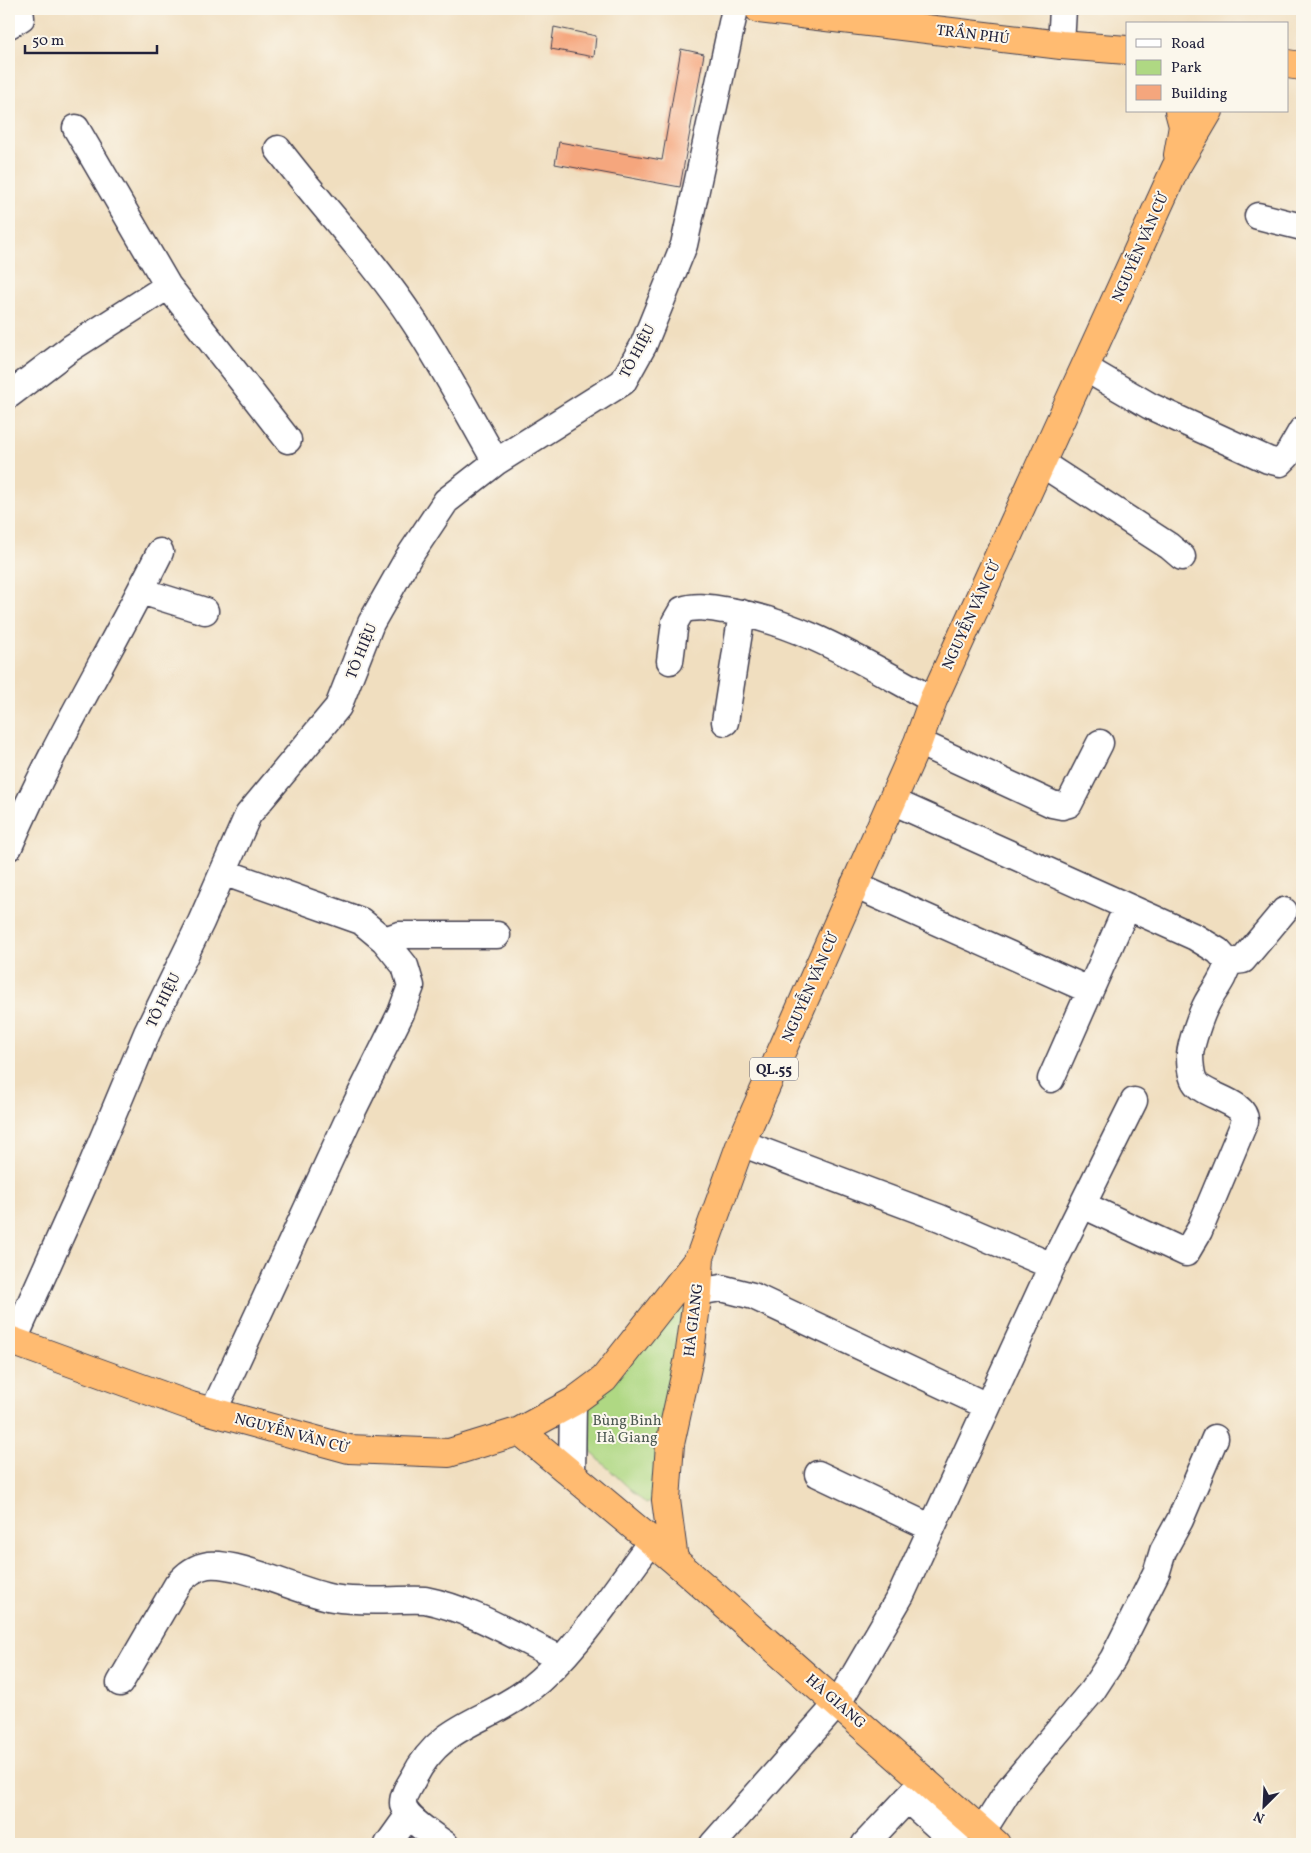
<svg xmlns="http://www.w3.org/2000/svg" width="1311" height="1853" font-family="Vollkorn,serif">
	<rect width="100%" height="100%" fill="#fbf7ec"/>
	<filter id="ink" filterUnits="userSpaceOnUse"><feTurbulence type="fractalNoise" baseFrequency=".02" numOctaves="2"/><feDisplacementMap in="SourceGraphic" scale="10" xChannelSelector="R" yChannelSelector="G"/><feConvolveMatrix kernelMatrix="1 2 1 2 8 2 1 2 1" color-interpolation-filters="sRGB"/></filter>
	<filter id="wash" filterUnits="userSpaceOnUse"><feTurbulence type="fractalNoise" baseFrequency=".0096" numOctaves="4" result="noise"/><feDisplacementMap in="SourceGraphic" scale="20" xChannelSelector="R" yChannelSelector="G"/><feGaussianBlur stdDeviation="1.12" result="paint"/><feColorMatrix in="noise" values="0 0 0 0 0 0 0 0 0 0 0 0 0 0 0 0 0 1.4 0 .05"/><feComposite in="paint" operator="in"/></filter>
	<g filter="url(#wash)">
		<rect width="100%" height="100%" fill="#f0debf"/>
		<!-- green -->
		<path fill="#afd883" stroke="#687d5f" d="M 687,1301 L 655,1500 L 646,1504 L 592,1453 L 584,1435 L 584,1409 L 624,1371 L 680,1303 Z"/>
		<g id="blocks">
			<!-- building -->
			<path fill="#f5a67d" d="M 554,27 L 596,36 L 594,57 L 551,49 Z
				M 681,49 L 704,54 L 680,187 L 555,164 L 559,142 L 662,160 Z"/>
		</g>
	</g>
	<g filter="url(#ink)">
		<use href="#blocks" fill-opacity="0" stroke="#413e4f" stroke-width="1"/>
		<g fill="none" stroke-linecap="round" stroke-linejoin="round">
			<!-- minor casing -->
			<g stroke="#413e4f" stroke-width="29">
				<path id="minor" d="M 9,25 L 21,18 L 20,9
					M 1061,45 L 1063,9
					M 76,128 L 168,286 L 288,440
					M 278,149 C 322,207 373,259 413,320 C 443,365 469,415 496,462
					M 1258,216 L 1302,227
					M 1085,368 L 1150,406 L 1268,460 L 1280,463 L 1287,456 L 1302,430
					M 9,395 L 71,348 L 168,286
					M 1041,463 L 1169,546 L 1182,557
					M 141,591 L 205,611
					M 670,661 L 675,622 L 682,610 C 696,605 710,608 724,610 C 800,621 866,664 933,700
					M 725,722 L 742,613
					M 918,742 L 1052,804 L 1062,806 L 1069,804 L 1100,743
					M 892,801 L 1195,937 L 1218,951 L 1228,962
					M 9,847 C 52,746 111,651 160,552
					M 854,885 L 1089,990
					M 384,940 L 399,935 L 497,935
					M 1228,962 L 1243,960 L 1284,911
					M 1051,1079 L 1127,907
					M 741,1143 L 940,1218 L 1052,1266
					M 1083,1205 L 1186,1253 L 1199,1231 L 1245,1121 C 1246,1101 1203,1096 1195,1082 C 1191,1076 1190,1062 1190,1055 C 1191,1043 1201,1014 1207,1003 C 1214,990 1225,978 1228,962
					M 698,1292 L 721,1288 L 753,1296 L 987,1406
					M 13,1342 L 83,1186 L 147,1033 L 201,922 L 248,815 L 338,707 L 371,623 L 408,558 L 446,501 L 496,462 L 623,382 L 643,346 L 684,245 L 735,9
					M 213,1412 L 347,1122 L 401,1013 L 411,986 L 405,966 L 384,940 L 361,921 L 223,872
					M 572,1473 L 573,1402
					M 818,1474 L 932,1528
					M 120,1683 L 177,1585 C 185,1575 195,1567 208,1565 C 241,1562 299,1592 333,1598 C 363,1603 395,1599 425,1600 C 472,1609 518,1638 561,1659
					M 907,1799 L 957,1844
					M 982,1832 L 1009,1789 L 1092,1691 L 1113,1659 L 1157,1571 L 1163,1551 L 1180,1520 L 1215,1438
					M 388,1844 L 408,1816
					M 445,1844 C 434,1836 403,1817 403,1803 C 403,1794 409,1786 413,1779 C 441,1723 485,1723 528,1690 C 576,1653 615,1589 652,1541
					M 713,1844 L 838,1703 L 901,1595 L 1052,1266 L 1134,1101
					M 865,1844 L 925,1780"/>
			</g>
			<!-- highway casing -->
			<g stroke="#413e4f" stroke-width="30">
				<path id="highway" d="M 759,9 L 1061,45 L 1127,50
					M 1287,64 L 1302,66
					M 1178,155 L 1183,126 L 1179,111
					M 9,1340 L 191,1406 L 349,1449 L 449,1453 L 520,1431 L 573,1402 L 604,1379 L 700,1257 L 741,1143 L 918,742 L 933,700 L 1176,167 L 1209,111
					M 520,1431 L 674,1560 L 996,1844
					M 674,1560 L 666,1500 L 670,1444 L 689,1358 L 698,1292 L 700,1257"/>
			</g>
			<!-- minor -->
			<use href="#minor" stroke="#fff" stroke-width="26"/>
			<!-- highway -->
			<use href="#highway" stroke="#ffbb71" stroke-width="28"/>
		</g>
	</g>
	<g text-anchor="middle" stroke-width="4" stroke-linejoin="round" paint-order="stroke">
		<!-- shield labels -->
		<rect fill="#fbf7ec" stroke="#636270" stroke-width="1" x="750" y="1057.5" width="48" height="23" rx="4"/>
		<g font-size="14" font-weight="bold" fill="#22223b">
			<text x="774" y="1074">QL.55</text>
		</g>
		<!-- street labels -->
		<g font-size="15" fill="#22223b" stroke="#fbf7ec">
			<text transform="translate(973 34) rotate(7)" y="5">TRẦN PHÚ</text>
			<text transform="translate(1140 247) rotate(-66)" y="5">NGUYỄN VĂN CỪ</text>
			<text transform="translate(637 351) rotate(-62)" y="5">TÔ HIỆU</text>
			<text transform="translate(971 615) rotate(-65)" y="5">NGUYỄN VĂN CỪ</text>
			<text transform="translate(361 651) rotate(-68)" y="5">TÔ HIỆU</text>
			<text transform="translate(810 987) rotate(-66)" y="5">NGUYỄN VĂN CỪ</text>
			<text transform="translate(163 1000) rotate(-64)" y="5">TÔ HIỆU</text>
			<text transform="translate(693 1320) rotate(-83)" y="5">HÀ GIANG</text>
			<text transform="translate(292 1433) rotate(15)" y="5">NGUYỄN VĂN CỪ</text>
			<text transform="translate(836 1701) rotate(41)" y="5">HÀ GIANG</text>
		</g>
		<!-- park labels -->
		<g font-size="15" fill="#4c5951" stroke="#fbf7ec">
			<text x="627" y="1425">Bùng Binh<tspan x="627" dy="17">Hà Giang</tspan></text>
		</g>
	</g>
	<!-- margin -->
	<rect width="1311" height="1853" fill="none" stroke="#fbf7ec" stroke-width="30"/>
	<!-- legend -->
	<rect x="1126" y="22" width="162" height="90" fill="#fbf7ec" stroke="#a4a2a5"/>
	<rect x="1136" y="39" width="25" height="8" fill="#ffffff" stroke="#a4a2a5"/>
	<text x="1171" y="48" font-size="15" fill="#22223b">Road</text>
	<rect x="1136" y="60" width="25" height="15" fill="#afd883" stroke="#a4a2a5"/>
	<text x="1171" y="72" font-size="15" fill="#22223b">Park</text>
	<rect x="1136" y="85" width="25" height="15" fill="#f5a67d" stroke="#a4a2a5"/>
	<text x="1171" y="98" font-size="15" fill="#22223b">Building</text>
	<!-- north arrow -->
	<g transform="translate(1264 1806) rotate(204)" stroke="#fbf7ec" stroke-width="4" paint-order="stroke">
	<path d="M0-4L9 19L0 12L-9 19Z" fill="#22223b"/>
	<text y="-8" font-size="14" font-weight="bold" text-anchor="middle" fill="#22223b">N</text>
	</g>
	<!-- scale -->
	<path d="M25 45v8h132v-8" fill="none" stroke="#22223b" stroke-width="2.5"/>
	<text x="32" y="45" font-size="15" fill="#22223b" stroke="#fbf7ec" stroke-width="4" paint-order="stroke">50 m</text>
</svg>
